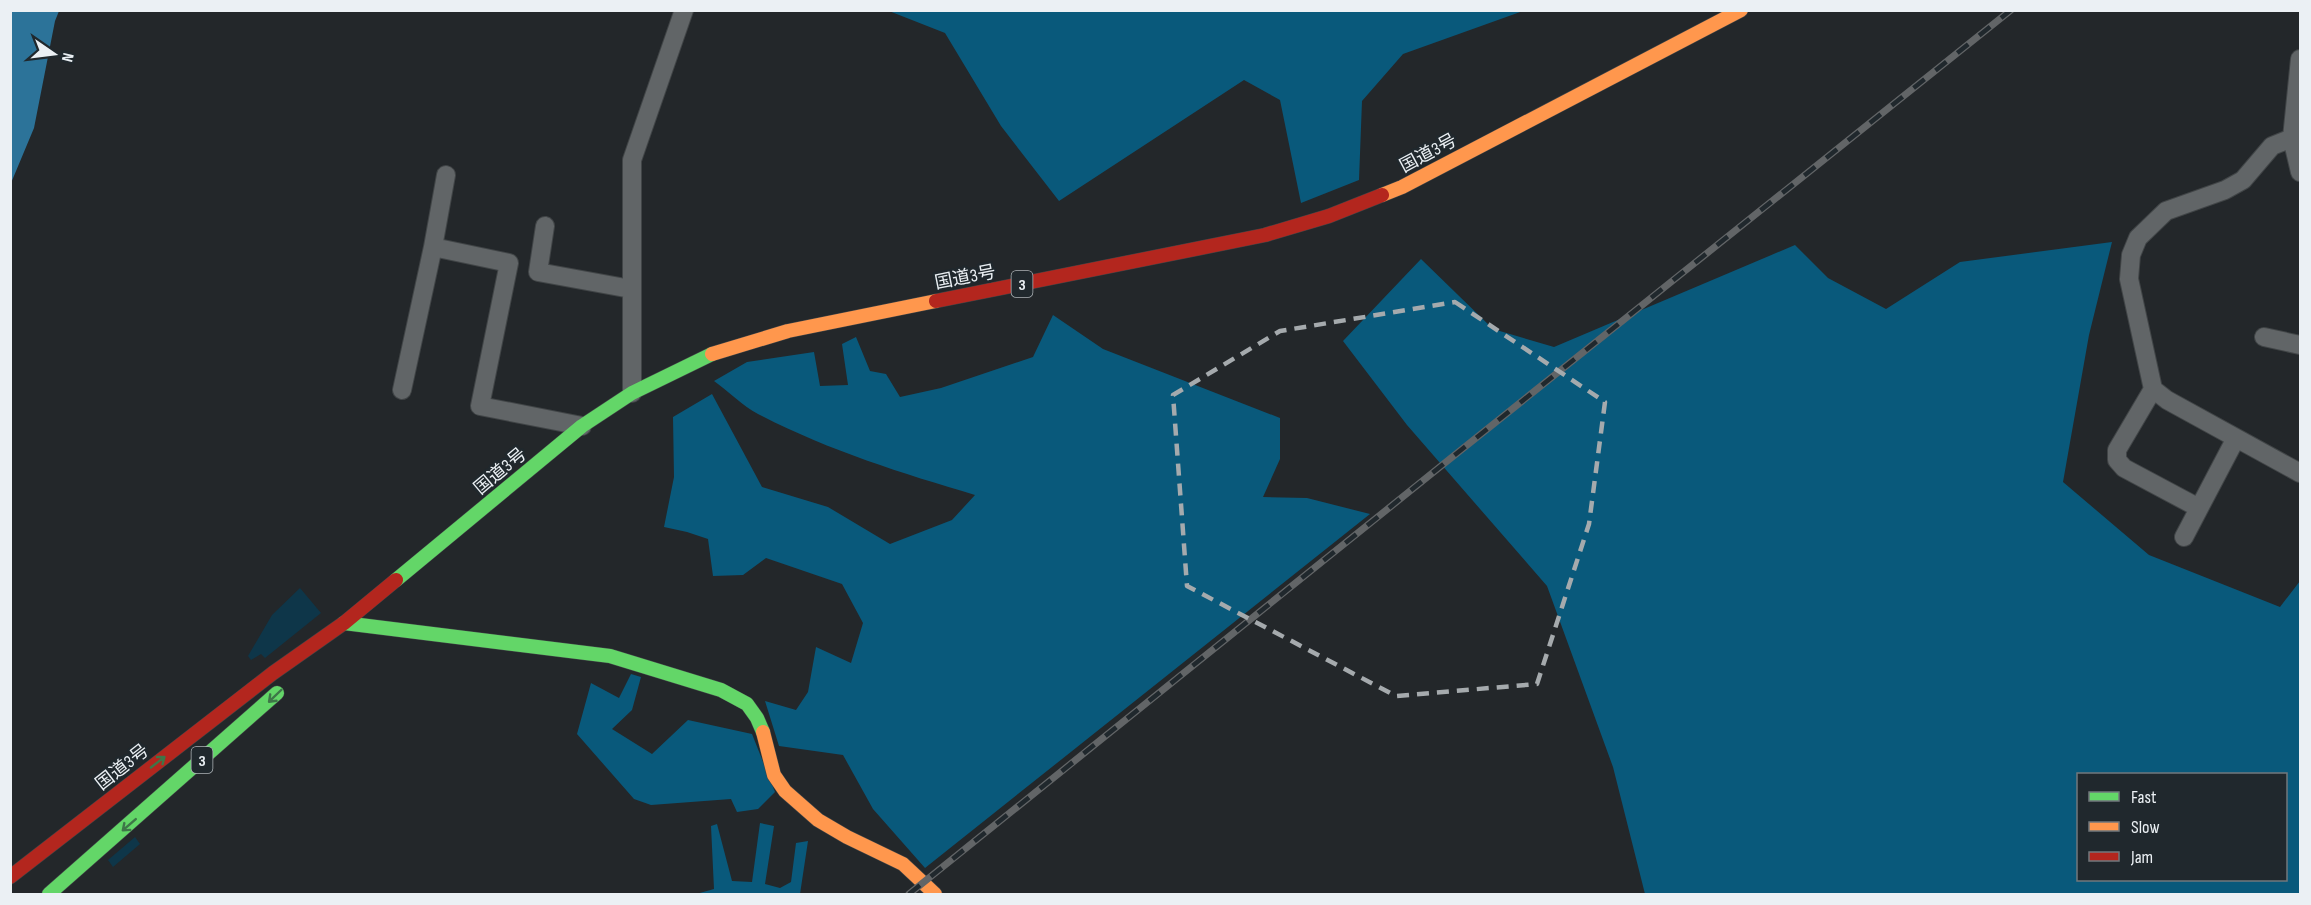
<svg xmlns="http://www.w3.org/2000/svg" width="2311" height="905" font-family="'Sofia Sans Condensed','Noto Sans JP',sans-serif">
	<rect width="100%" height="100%" fill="#23272a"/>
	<!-- green -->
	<path fill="#0e3649" d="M 300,588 L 321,613 L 265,658 L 261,654 L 251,660 L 248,656 L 272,615 Z
		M 135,837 L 140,844 L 113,867 L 108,860 Z"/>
	<!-- forest -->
	<path fill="#09597b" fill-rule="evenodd" d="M 889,11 L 1523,11 L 1403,54 L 1362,101 L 1359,180 L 1301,203 L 1280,100 L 1244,80 L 1059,201 L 1001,126 L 945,33 Z
		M 2112,242 L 2089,335 L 2063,482 L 2149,555 L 2280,607 L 2300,581 L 2300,894 L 1645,894 L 1613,767 L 1547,586 L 1407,425 L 1343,341 L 1421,259 L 1493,329 L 1554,347 L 1795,245 L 1828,278 L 1886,309 L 1960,262 ZM 2078,774 L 2286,774 L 2286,880 L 2078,880 Z
		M 1053,315 L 1103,349 L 1280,418 L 1280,459 L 1263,497 L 1307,498 L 1370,514 L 925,868 L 873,809 L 843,755 L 779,746 L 765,701 L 796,710 L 808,692 L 816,647 L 851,663 L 863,623 L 842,584 L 766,558 L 743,575 L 713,576 L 708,539 L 687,532 L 664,527 L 674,477 L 673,417 L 712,394 L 762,487 L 828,507 L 890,544 L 952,520 L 975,495 C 901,473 827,450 758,414 C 743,406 728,391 714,381 L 747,362 L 814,352 L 820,386 L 848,385 L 842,344 L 856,337 L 870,371 L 886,374 L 900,397 L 941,388 L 1033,357 Z
		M 631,674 L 641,677 L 632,710 L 612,729 L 652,754 L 688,720 L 752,734 L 775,792 L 758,809 L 737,812 L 731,799 L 651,805 L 634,799 L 577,734 L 591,683 L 619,698 Z
		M 760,823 L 774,826 L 765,884 L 780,888 L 791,882 L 796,843 L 808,841 L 800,894 L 696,894 L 714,889 L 711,826 L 717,824 L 732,881 L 752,882 Z"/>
	<!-- water -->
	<path fill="#2c7399" d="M 11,10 L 59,11 L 55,21 L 34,128 L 11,183 Z"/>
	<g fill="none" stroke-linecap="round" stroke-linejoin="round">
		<!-- street casing -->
		<g stroke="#414547" stroke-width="20">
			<path id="street" d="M 2300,59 L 2292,138 L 2300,172
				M 2292,138 L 2272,146 L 2243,180 L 2225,190 L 2166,211 L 2138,238 L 2131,255 L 2129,279 L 2153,389 L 2167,400 L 2300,473
				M 545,226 L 538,272 L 631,289
				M 433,247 L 446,175
				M 2264,337 L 2300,345
				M 2153,389 L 2117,450 L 2117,460 L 2124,468 L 2199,508
				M 402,390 L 433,247 L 509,263 L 480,406 L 582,426
				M 632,393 L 632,160 L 684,10
				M 2184,537 L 2236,438"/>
		</g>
		<!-- fast casing -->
		<g stroke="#414547" stroke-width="15">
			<path id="fast" d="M 396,580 L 582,426 L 632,393 L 712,354
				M 344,623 L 610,656 L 721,690 L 747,704 L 757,718 L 763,732
				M 49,894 L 277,693"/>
		</g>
		<!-- slow casing -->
		<g stroke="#414547" stroke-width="15">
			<path id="slow" d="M 1382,195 L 1402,187 L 1741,10
				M 712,354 L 788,331 L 936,301
				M 763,732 L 774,775 L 785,791 L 818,820 L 847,837 L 903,864 L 935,894"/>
		</g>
		<!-- jam casing -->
		<g stroke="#414547" stroke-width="15">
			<path id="jam" d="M 936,301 L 1265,235 L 1329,216 L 1382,195
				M 10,877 L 273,673 L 344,623 L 396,580"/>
		</g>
		<!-- street -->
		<use href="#street" stroke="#616567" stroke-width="18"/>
		<!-- fast -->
		<use href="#fast" stroke="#63d668" stroke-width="14"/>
		<!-- slow -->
		<use href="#slow" stroke="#ff974d" stroke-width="14"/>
		<!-- jam -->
		<use href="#jam" stroke="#b3261e" stroke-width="14"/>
		<!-- rail casing -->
		<g stroke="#626567" stroke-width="7">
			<path id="rail" d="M 909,894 L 1451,458 L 2011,10"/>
		</g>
		<!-- rail -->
		<use href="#rail" stroke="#20282d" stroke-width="4.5" stroke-dasharray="14" stroke-linecap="butt"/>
	</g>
	<!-- one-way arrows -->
	<defs><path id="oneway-shaft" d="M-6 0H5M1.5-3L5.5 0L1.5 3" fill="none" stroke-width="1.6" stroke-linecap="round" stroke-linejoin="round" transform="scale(1.5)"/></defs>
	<g stroke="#3e7648">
		<use href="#oneway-shaft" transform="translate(275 696) rotate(136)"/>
		<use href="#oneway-shaft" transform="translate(158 762) rotate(-38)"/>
		<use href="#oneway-shaft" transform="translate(129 825) rotate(139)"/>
	</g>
	<!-- marked area -->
	<path fill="none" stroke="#a5aaad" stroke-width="4.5" stroke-dasharray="12 8" stroke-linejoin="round" d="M 1455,302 L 1605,402 L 1589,524 L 1537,684 L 1396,696 L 1187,586 L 1173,395 L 1280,331 Z"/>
	<g text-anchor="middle" stroke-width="5" stroke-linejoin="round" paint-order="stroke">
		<!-- shield labels -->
		<g fill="#20282d" stroke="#aeb4b8" stroke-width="1.5">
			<rect x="1011.5" y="271" width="21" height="26" rx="4.5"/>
			<rect x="191.5" y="747" width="21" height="26" rx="4.5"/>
		</g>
		<g font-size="16" font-weight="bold" fill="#ebf0f4">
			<text x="1022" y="290">3</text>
			<text x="202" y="766">3</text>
		</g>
		<!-- street labels -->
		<g font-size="18" fill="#ebf0f4" stroke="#20282d">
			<text transform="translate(1428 153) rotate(-28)" y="6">国道3号</text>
			<text transform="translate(965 277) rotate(-11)" y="6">国道3号</text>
			<text transform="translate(500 471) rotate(-40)" y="6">国道3号</text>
			<text transform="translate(122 767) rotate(-38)" y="6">国道3号</text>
		</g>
	</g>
	<!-- border -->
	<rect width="2311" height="905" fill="none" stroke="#ebf0f4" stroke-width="24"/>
	<!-- legend -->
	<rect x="2077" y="773" width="210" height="108" fill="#20282d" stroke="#71787d" stroke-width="1.5"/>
	<rect x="2089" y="792" width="30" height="9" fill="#63d668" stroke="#71787d" stroke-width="1.5"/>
	<text x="2131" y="803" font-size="18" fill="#ebf0f4">Fast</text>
	<rect x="2089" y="822" width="30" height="9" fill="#ff974d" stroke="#71787d" stroke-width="1.5"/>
	<text x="2131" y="833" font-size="18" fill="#ebf0f4">Slow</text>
	<rect x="2089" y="852" width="30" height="9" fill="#b3261e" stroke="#71787d" stroke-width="1.5"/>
	<text x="2131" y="863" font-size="18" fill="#ebf0f4">Jam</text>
	<!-- north arrow -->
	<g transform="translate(54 54) rotate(104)" stroke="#20282d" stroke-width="4.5" paint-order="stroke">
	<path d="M0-4.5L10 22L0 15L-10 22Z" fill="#ebf0f4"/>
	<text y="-9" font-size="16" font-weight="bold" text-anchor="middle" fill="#ebf0f4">N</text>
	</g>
</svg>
